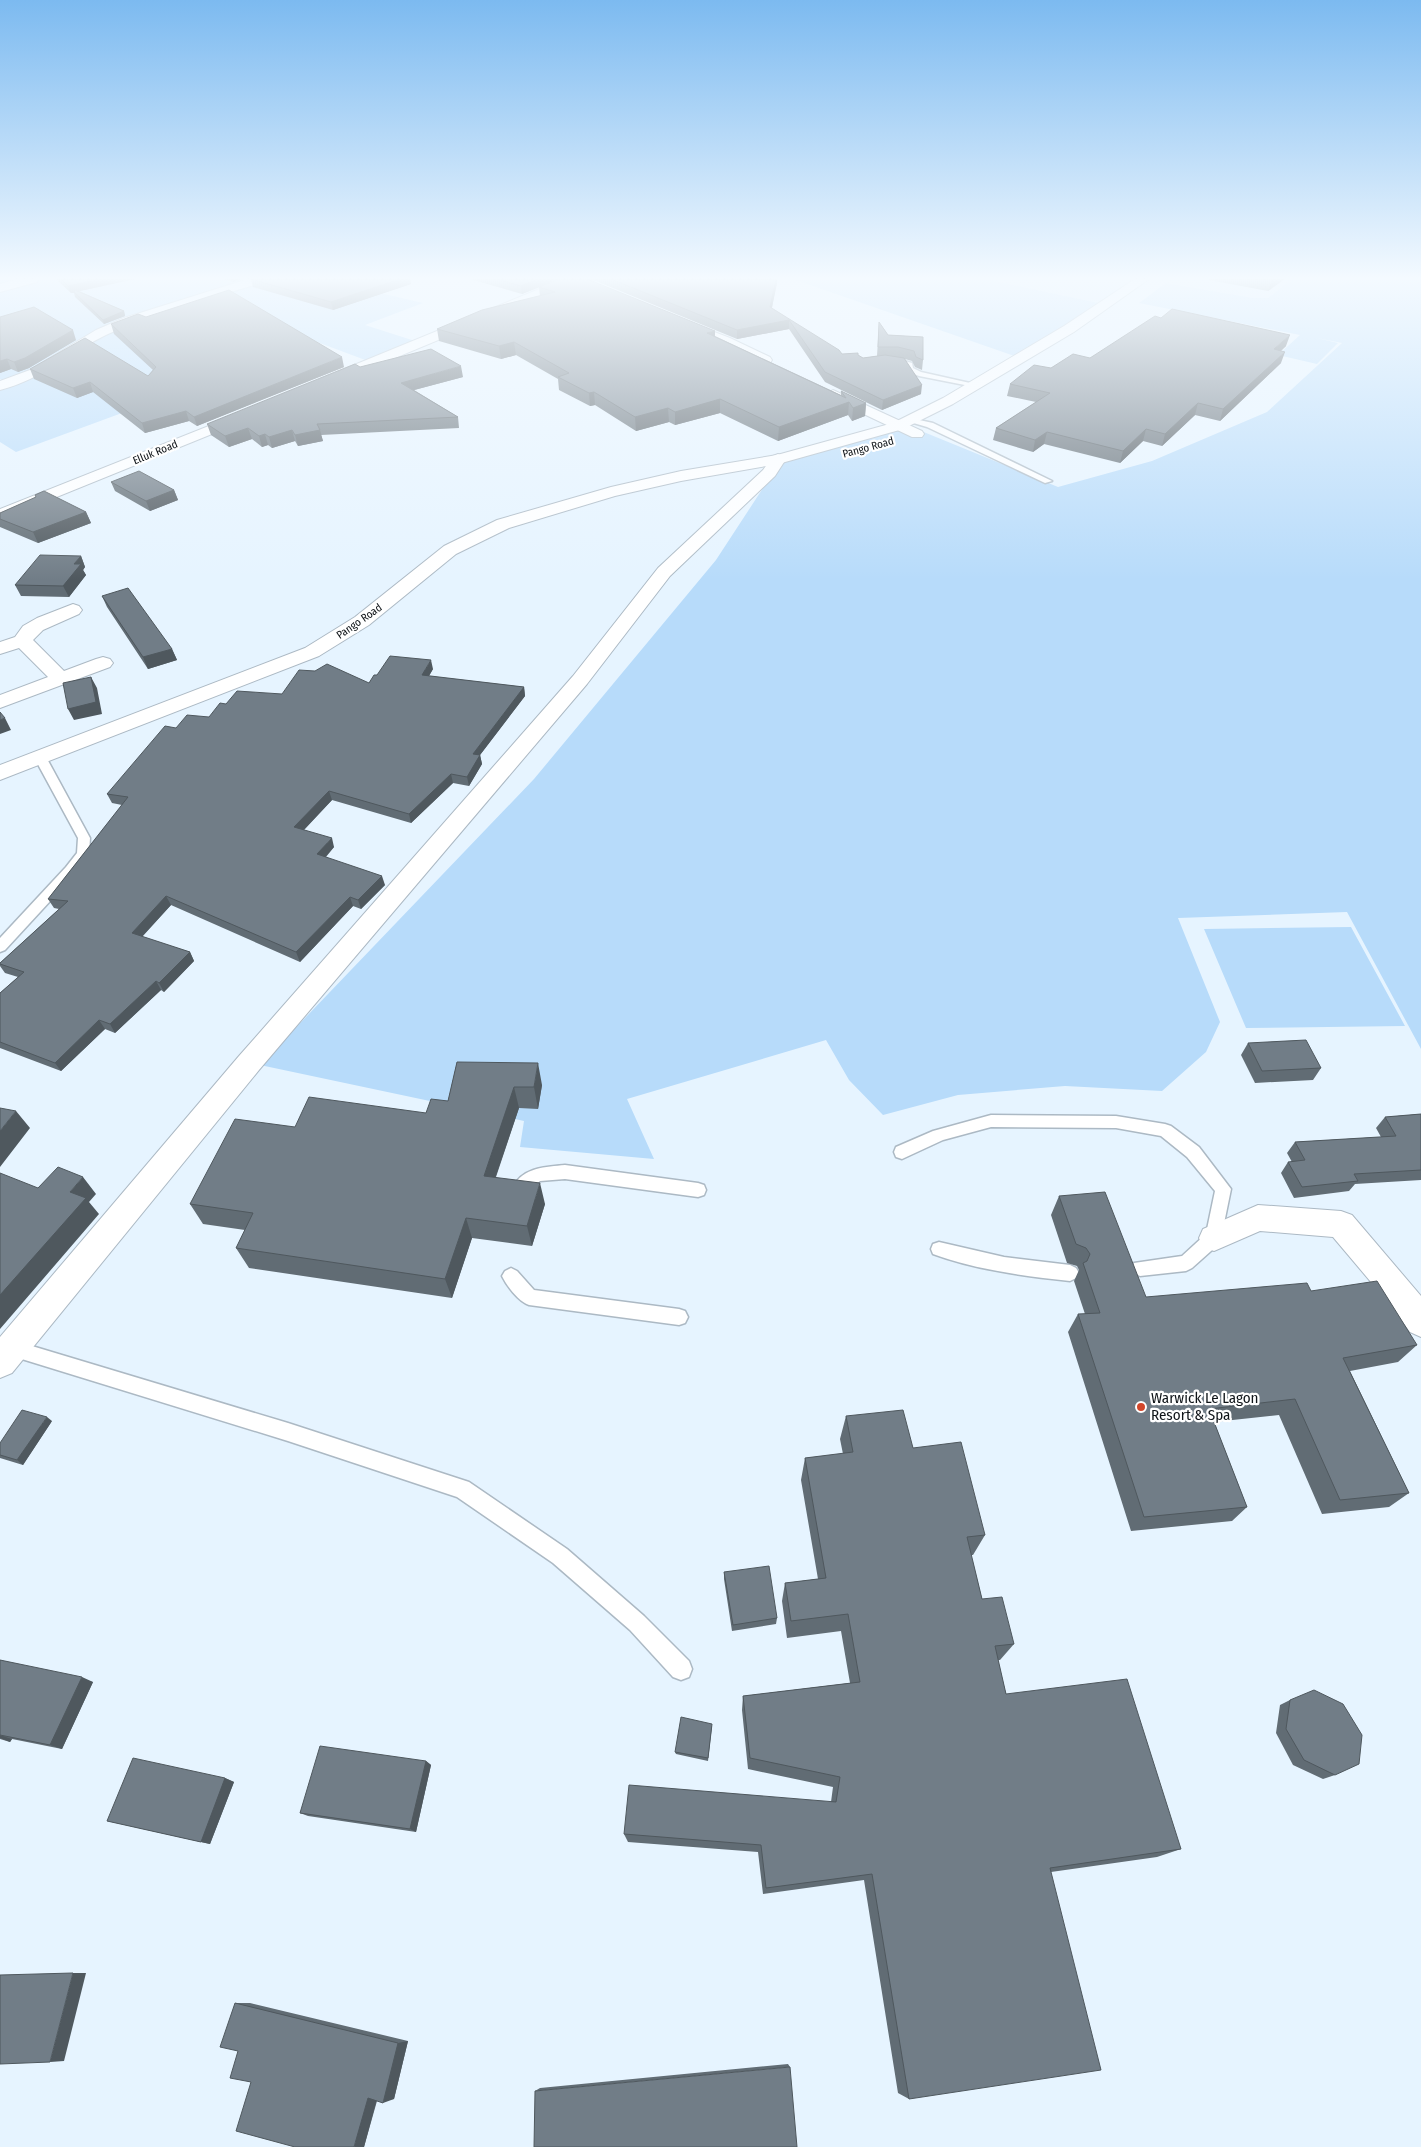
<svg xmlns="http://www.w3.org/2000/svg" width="1421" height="2147" font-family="'Fira Sans Condensed',sans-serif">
	<rect width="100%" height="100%" fill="#e6f4ff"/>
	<!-- built -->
	<path fill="#d6eafb" d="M 985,279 L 1143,279 L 1108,305 Z
		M 1147,279 L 1292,279 L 1268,298 L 1253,298 Z"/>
	<!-- green -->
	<path fill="#b7dbfa" d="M 0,279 L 320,279 L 423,303 L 365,325 L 415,341 L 368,361 L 309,339 L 198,385 L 16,452 L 0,442 L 0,383 L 4,381 L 0,379 Z
		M 793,279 L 985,279 L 1108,305 L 1026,360 Z
		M 1292,279 L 1421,279 L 1421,1049 L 1347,912 L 1178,918 L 1220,1022 L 1206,1052 L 1162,1091 L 1065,1086 L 958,1095 L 883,1115 L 849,1080 L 826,1040 L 627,1099 L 654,1159 L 520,1147 L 524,1121 L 260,1065 L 534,779 L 716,560 L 782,459 L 909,426 L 1058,487 L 1152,461 L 1267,412 L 1342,343 L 1317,338 L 1338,343 L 1317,364 L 1278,355 L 1300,335 L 1139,303 L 1166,283 L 1253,298 L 1268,298 Z
		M 1351,927 L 1405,1026 L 1246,1028 L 1204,929 Z"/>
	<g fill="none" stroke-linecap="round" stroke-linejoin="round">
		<!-- service casing -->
		<g stroke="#acb9c4" stroke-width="3">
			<path id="service" d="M 896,359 L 912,363 L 913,368 L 921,372 L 979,385 L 975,387 L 919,376 L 906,371 L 905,366 L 896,363 Z
				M 910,418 L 933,423 L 1052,481 L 1045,483 L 927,427 L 910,422 Z
				M 40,754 L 46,757 L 90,838 L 89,853 L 76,873 L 5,950 L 0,952 L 0,938 L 66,867 L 77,853 L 78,838 L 34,757 Z
				M 991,1115 L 1116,1116 L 1165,1124 L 1171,1126 L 1199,1147 L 1231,1189 L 1220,1243 L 1192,1268 L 1186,1271 L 1140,1276 L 1134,1273 L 1131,1268 L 1134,1263 L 1182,1256 L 1206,1234 L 1215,1191 L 1187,1157 L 1161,1136 L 1116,1128 L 991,1127 L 943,1140 L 902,1159 L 896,1157 L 894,1152 L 896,1147 L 933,1131 Z
				M 565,1165 L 698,1183 L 704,1185 L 706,1190 L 704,1195 L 698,1197 L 565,1179 L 540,1181 L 527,1192 L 521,1194 L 515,1192 L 513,1187 C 523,1167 546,1167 565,1165 Z
				M 939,1242 L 1004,1257 L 1070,1265 L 1076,1268 L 1079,1273 L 1076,1278 L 1070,1281 C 1024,1276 977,1270 933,1254 L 931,1249 L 933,1244 Z
				M 511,1268 L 517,1271 L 534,1290 L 679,1309 L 685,1311 L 688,1317 L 685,1323 L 679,1325 L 529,1305 C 518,1301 507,1286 502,1276 L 505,1271 Z
				M 12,1340 L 288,1423 L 469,1482 L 567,1549 L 644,1616 L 689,1661 L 692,1669 L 689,1677 L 681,1680 L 673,1677 L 630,1630 L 553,1563 L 457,1497 L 288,1441 L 12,1356 L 6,1354 L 3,1348 L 6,1342 Z"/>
		</g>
		<!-- minor casing -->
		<g stroke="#acb9c4" stroke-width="2">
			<path id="minor" d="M 19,279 L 39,279 L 37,282 L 0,292 L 0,284 Z
				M 248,279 L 266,279 L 264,282 C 212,298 158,312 108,334 C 70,352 43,379 0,390 L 0,381 L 30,370 L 96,330 L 124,318 Z
				M 575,279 L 581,283 L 579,286 L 561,289 L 330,385 L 325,386 L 318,382 L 320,379 L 554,283 Z
				M 688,322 L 730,338 L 770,357 L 772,360 L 770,363 L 760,363 L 683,329 L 682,326 Z
				M 833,390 L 922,431 L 924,434 L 922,437 L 912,437 L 828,397 L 826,394 Z
				M 244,412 L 249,413 L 251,416 L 249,419 L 0,520 L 0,509 Z
				M 778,454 L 783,456 L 786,459 L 775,476 L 670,576 L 587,684 L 259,1070 L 12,1373 L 0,1378 L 0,1337 L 239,1056 L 573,676 L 658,568 L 763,470 L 773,456 Z
				M 73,604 L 79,606 L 82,610 L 79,614 L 43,630 L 33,640 L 64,671 L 96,659 L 103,657 L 110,659 L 113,663 L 110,667 L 0,708 L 0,695 L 48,677 L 19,648 L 0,654 L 0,642 L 15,637 L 23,626 L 37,618 Z
				M 1258,1205 L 1341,1211 L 1352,1215 L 1421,1296 L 1421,1337 L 1410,1332 L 1392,1307 L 1333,1237 L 1260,1231 L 1214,1251 L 1203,1247 L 1199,1238 L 1203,1229 Z"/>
		</g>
		<!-- tertiary casing -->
		<g stroke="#acb9c4" stroke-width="2">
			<path id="tertiary" d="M 1135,279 L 1149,279 L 1074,332 L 953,404 L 903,429 L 778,464 L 681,481 L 615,496 L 509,528 L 456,554 L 369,625 L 319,656 L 0,780 L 0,765 L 305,648 L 355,617 L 444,546 L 497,520 L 611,487 L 681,471 L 777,455 L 893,423 L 943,398 L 1064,326 Z"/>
		</g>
		<!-- service -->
		<use href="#service" fill="#fff" fill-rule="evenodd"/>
		<!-- minor -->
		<use href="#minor" fill="#fff" fill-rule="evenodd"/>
		<!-- tertiary -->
		<use href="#tertiary" fill="#fff" fill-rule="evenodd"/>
	</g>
	<!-- wall -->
	<path fill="#616c74" d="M 56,279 L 135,279 L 79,291 L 124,311 L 125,316 L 104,324 L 75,297 L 74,293 L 71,293 Z
		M 224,279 L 242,279 L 233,282 Z
		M 251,279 L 410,279 L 411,284 L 333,310 L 253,287 Z
		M 470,279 L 777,279 L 772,308 L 842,354 L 858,355 L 863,358 L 877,356 L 879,322 L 888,335 L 923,337 L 923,360 L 922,370 L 915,367 L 912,361 L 905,359 L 921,394 L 882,410 L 825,382 L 789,329 L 737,339 L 596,281 L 589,280 L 715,336 L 841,395 L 841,391 L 866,403 L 865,416 L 852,421 L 848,415 L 778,441 L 720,413 L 675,425 L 669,422 L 636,431 L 595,405 L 590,406 L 559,390 L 558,379 L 516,355 L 501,359 L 439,341 L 437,329 L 540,296 L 539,287 L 556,281 L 522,294 Z
		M 1204,279 L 1285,279 L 1268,291 Z
		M 0,317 L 76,340 L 29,368 L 18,372 L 11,369 L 0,373 Z
		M 146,317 L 344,367 L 197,426 L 189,421 L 145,433 L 93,392 L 77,398 L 34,379 L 30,369 L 148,376 L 153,370 L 114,334 L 111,324 Z
		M 1286,346 L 1281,351 L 1281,363 L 1220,421 L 1195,415 L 1162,446 L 1143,441 L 1120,463 L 1044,444 L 1033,452 L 993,440 L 996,428 L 1036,402 L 1007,396 L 1010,384 L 1090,358 Z
		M 360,367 L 463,377 L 414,390 L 458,417 L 459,428 L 321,435 L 323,441 L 298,446 L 295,441 L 272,448 L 268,445 L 262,447 L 252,439 L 229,447 L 211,435 L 207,424 Z
		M 111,482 L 174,490 L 178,500 L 150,511 L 115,491 Z
		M 36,497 L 86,512 L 91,523 L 38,543 L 0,527 L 0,513 Z
		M 81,556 L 85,567 L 83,570 L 86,575 L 69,597 L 21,596 L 15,585 Z
		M 102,596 L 172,649 L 177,660 L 148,669 L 107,607 Z
		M 433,669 L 429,676 L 524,687 L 525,696 L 480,755 L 482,764 L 469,786 L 453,783 L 411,823 L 332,800 L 304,830 L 334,847 L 326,857 L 385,885 L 361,909 L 353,906 L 300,962 L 171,905 L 142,937 L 190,952 L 194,961 L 164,992 L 161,990 L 115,1033 L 105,1029 L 61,1071 L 0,1048 L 0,993 L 18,977 L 5,973 L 0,966 L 0,963 L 59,909 L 54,908 L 48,899 L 122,805 L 112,803 L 107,794 L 176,728 L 209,717 L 226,704 L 282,694 L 369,683 L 377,675 Z
		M 1248,1043 L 1321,1068 L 1313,1080 L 1255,1083 L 1241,1055 Z
		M 457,1062 L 542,1085 L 538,1109 L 519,1108 L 496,1177 L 545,1204 L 532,1246 L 472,1238 L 452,1298 L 249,1268 L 236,1248 L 245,1230 L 203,1224 L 190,1204 L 295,1127 L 426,1113 L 448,1101 Z
		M 1421,1114 L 1421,1180 L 1355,1184 L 1349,1191 L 1294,1198 L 1281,1173 L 1288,1162 L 1292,1162 L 1287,1153 L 1295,1142 L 1381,1137 L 1376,1128 L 1385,1117 Z
		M 1059,1196 L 1146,1297 L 1311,1291 L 1417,1345 L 1398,1362 L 1350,1371 L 1409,1493 L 1389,1507 L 1322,1514 L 1279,1415 L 1214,1422 L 1247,1507 L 1232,1521 L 1131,1531 L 1068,1332 L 1078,1314 L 1085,1314 L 1074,1281 L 1079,1270 L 1077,1266 L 1067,1263 L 1051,1215 Z
		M 846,1416 L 913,1448 L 985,1535 L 973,1555 L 971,1555 L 982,1599 L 1014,1644 L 1000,1660 L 998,1660 L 1006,1694 L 1181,1849 L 1157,1857 L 1051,1872 L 909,2099 L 898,2093 L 864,1880 L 763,1894 L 758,1852 L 628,1842 L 624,1834 L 831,1802 L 833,1787 L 748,1769 L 742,1710 L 743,1696 L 850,1683 L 841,1631 L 787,1638 L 782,1601 L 785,1583 L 818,1579 L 801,1480 L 805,1458 L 843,1454 L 840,1439 Z
		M 52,1421 L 23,1465 L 0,1458 L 0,1443 Z
		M 724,1572 L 777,1618 L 776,1624 L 732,1631 L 724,1579 Z
		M 0,1660 L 93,1682 L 62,1749 L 12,1739 L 10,1742 L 0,1739 Z
		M 1290,1700 L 1335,1775 L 1323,1779 L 1293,1765 L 1276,1733 L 1280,1705 Z
		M 712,1726 L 708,1761 L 676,1754 L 675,1752 Z
		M 426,1761 L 431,1765 L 416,1832 L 308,1816 L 300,1813 Z
		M 225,1778 L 234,1782 L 210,1844 L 107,1821 Z
		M 235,2003 L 250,2003 L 408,2041 L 394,2099 L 377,2101 L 364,2147 L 251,2082 L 238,2051 Z
		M 788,2064 L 790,2067 L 535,2091 L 540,2088 Z"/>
	<!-- shaded-wall -->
	<path fill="#4f585e" d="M 99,279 L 135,279 L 71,293 L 68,286 Z
		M 233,279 L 242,279 L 233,282 Z
		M 400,279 L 410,279 L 411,284 L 333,310 L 331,302 Z
		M 537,279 L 565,279 L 553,281 L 522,294 L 521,286 Z
		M 776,279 L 777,279 L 777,284 L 770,316 L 770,307 Z
		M 1273,279 L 1285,279 L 1268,291 L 1272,280 Z
		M 124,311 L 125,316 L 104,324 L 103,320 Z
		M 789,320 L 789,329 L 737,339 L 737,330 Z
		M 73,330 L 76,340 L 29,368 L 18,372 L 14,362 Z
		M 715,331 L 715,344 L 707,333 Z
		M 1290,335 L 1286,346 L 1270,360 L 1274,349 Z
		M 514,342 L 516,355 L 501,359 L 499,346 Z
		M 1285,352 L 1281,363 L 1220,421 L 1223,409 Z
		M 342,357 L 344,367 L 197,426 L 194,417 Z
		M 7,359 L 11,369 L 0,373 L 0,361 Z
		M 461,366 L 463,377 L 403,393 L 401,383 Z
		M 90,382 L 93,392 L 77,398 L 73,388 Z
		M 922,385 L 921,394 L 882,410 L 883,400 Z
		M 594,392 L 595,405 L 590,406 L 589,393 Z
		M 720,399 L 720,413 L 675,425 L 675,412 Z
		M 849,402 L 848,415 L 778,441 L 779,427 Z
		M 866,403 L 865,416 L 852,421 L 853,408 Z
		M 1198,403 L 1195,415 L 1162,446 L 1165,434 Z
		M 668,408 L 669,422 L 636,431 L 635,417 Z
		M 186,411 L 189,421 L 145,433 L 142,423 Z
		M 248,428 L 252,439 L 229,447 L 225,436 Z
		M 1146,429 L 1143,441 L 1120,463 L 1123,451 Z
		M 292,430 L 295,441 L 272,448 L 269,437 Z
		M 320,430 L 323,441 L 298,446 L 295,435 Z
		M 1047,432 L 1044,444 L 1033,452 L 1035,440 Z
		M 265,434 L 268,445 L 262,447 L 259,436 Z
		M 174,490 L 178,500 L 150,511 L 146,501 Z
		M 86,512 L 91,523 L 38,543 L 33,532 Z
		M 81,556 L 85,567 L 83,570 L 86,575 L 69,597 L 63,586 L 74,564 Z
		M 172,649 L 177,660 L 148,669 L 143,657 Z
		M 431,660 L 433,669 L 424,684 L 422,675 Z
		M 91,677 L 97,688 L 102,714 L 74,720 L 68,709 Z
		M 524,687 L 525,696 L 480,755 L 482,764 L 469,786 L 467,777 L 473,754 Z
		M 5,718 L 11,730 L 0,734 L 0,720 Z
		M 451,774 L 453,783 L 411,823 L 409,814 Z
		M 329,791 L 332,800 L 298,836 L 294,827 Z
		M 332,838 L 334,847 L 320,863 L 317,854 Z
		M 382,876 L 385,885 L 361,909 L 358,900 Z
		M 166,896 L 171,905 L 137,942 L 132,933 Z
		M 350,897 L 353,906 L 300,962 L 296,952 Z
		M 190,952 L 194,961 L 164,992 L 159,983 Z
		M 156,981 L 161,990 L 115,1033 L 110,1024 Z
		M 99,1020 L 105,1029 L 61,1071 L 55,1063 Z
		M 538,1063 L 542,1085 L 538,1109 L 534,1087 Z
		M 514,1087 L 519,1108 L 489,1196 L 484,1176 Z
		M 16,1111 L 30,1128 L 0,1167 L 0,1131 Z
		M 83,1177 L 96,1194 L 89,1202 L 99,1214 L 0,1329 L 0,1295 L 70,1192 Z
		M 540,1183 L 545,1204 L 532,1246 L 527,1226 Z
		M 466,1218 L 472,1238 L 452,1298 L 445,1279 Z
		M 47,1417 L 52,1421 L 23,1465 L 17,1460 Z
		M 82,1677 L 93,1682 L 62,1749 L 50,1745 Z
		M 0,1735 L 12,1739 L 10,1742 L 0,1738 Z
		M 426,1761 L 431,1765 L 416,1832 L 410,1829 Z
		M 225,1778 L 234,1782 L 210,1844 L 201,1842 Z
		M 73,1973 L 86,1973 L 64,2061 L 50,2062 Z
		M 408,2041 L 394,2099 L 383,2103 L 398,2043 Z
		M 378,2095 L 364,2147 L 354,2147 L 368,2098 Z"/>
	<!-- building -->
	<path fill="#717d87" stroke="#4f585e" d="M 61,279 L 99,279 L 68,286 Z
		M 251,279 L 400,279 L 331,302 Z
		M 497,279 L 537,279 L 521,286 Z
		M 560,279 L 587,279 L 715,331 L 707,333 L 846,398 L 841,391 L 866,403 L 853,408 L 849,402 L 779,427 L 720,399 L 675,412 L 668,408 L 635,417 L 594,392 L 589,393 L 558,377 L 569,373 L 514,342 L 499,346 L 437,329 L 482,310 L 555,292 L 539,287 Z
		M 611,279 L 776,279 L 770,307 L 839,350 L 842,354 L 858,353 L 858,355 L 863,358 L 885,355 L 904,358 L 922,385 L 883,400 L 825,372 L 789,320 L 737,330 Z
		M 75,290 L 124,311 L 103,320 L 74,292 Z
		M 229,290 L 342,357 L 194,417 L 186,411 L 142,423 L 90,382 L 73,388 L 30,369 L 85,338 L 148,376 L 156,367 L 111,324 L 138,314 L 146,317 Z
		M 34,307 L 73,330 L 25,358 L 14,362 L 7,359 L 0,361 L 0,317 Z
		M 1172,309 L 1290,335 L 1274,349 L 1285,352 L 1223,409 L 1198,403 L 1165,434 L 1146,429 L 1123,451 L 1047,432 L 1035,440 L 996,428 L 1050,393 L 1010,384 L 1034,365 L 1051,368 L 1073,354 L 1090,358 L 1155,316 L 1161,318 Z
		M 879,322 L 888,335 L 923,337 L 923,360 L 916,357 L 914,351 L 898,347 L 878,347 Z
		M 431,349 L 461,366 L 401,383 L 458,417 L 317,424 L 320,430 L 295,435 L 292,430 L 269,437 L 265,434 L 259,436 L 248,428 L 225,436 L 207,424 L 355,364 L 360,367 Z
		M 139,471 L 174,490 L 146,501 L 111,482 Z
		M 44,491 L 86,512 L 33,532 L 0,519 L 0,513 L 36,497 L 35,495 Z
		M 40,555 L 81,556 L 74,564 L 81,564 L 63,586 L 15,585 Z
		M 128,588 L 172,649 L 143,657 L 102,596 Z
		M 390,656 L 431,660 L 422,675 L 524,687 L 473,754 L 480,755 L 467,777 L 451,774 L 409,814 L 329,791 L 294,827 L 332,838 L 317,854 L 382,876 L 358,900 L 350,897 L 296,952 L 166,896 L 132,933 L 190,952 L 159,983 L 156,981 L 110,1024 L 99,1020 L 55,1063 L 0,1042 L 0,993 L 24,972 L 0,964 L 0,963 L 68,901 L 48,899 L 128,797 L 107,794 L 165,726 L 176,728 L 187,715 L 209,717 L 220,703 L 226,704 L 237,691 L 282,694 L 299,670 L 315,671 L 327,664 L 369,683 L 374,675 L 377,675 Z
		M 91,677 L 96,702 L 68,709 L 63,683 Z
		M 0,712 L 5,718 L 0,720 Z
		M 1306,1040 L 1321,1068 L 1262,1071 L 1248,1043 Z
		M 457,1062 L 538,1063 L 534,1087 L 514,1087 L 484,1176 L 540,1183 L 527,1226 L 466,1218 L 445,1279 L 236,1248 L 253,1213 L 190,1204 L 235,1119 L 295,1127 L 309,1097 L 426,1113 L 431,1099 L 448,1101 Z
		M 0,1108 L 16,1111 L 0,1131 Z
		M 1421,1114 L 1421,1170 L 1354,1174 L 1358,1181 L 1302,1187 L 1288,1162 L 1305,1160 L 1295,1142 L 1396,1136 L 1385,1117 Z
		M 58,1167 L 83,1177 L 70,1192 L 86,1198 L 0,1295 L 0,1173 L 38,1188 Z
		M 1105,1192 L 1146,1297 L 1307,1283 L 1311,1291 L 1377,1281 L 1417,1345 L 1343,1358 L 1409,1493 L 1340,1500 L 1295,1399 L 1209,1409 L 1247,1507 L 1144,1517 L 1078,1314 L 1100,1313 L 1083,1263 L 1087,1261 L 1090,1254 L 1086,1248 L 1076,1244 L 1059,1196 Z
		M 22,1410 L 47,1417 L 17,1460 L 0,1455 L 0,1443 Z
		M 903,1410 L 913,1448 L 961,1442 L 985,1535 L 967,1537 L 982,1599 L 1002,1597 L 1014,1644 L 995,1646 L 1006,1694 L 1127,1679 L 1181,1849 L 1050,1868 L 1101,2070 L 909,2099 L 872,1874 L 766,1888 L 761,1845 L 624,1834 L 629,1785 L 836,1802 L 840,1777 L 750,1758 L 743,1696 L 860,1682 L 848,1614 L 791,1621 L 785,1583 L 826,1578 L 805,1458 L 853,1452 L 846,1416 Z
		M 769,1566 L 777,1618 L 733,1625 L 724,1572 Z
		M 0,1660 L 82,1677 L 50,1745 L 0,1735 Z
		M 1314,1690 L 1343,1704 L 1362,1735 L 1359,1764 L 1335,1775 L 1304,1760 L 1286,1729 L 1290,1700 Z
		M 681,1717 L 712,1724 L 708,1758 L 675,1752 Z
		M 320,1746 L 426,1761 L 410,1829 L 300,1813 Z
		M 133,1758 L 225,1778 L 201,1842 L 107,1821 Z
		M 73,1973 L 50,2062 L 0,2064 L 0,1975 Z
		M 235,2003 L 398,2043 L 383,2103 L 368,2098 L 354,2147 L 295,2147 L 236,2131 L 251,2082 L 230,2078 L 238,2051 L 220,2047 Z
		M 790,2067 L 797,2147 L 534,2147 L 535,2091 Z"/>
	<!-- sky -->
	<linearGradient id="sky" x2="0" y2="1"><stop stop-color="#7cbaf0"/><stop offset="0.48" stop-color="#f4faff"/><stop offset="1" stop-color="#f4faff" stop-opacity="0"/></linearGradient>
	<rect width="1421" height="580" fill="url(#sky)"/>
	<!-- markers -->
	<circle fill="#d2472b" stroke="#fff" stroke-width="2" cx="1141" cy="1407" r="5"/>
	<g text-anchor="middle" stroke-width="4.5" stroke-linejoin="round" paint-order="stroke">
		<!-- far-street labels -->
		<g font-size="11" fill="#0f1418" stroke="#fff">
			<text transform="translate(868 447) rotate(-15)" y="4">Pango Road</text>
			<text transform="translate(155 452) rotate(-22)" y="4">Elluk Road</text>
			<text transform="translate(359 621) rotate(-35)" y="4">Pango Road</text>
		</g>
		<!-- near-poi labels -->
		<g font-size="15" fill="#0f1418" stroke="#fff" text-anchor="start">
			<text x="1151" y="1403">Warwick Le Lagon<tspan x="1151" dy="17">Resort &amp; Spa</tspan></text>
		</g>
	</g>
</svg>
